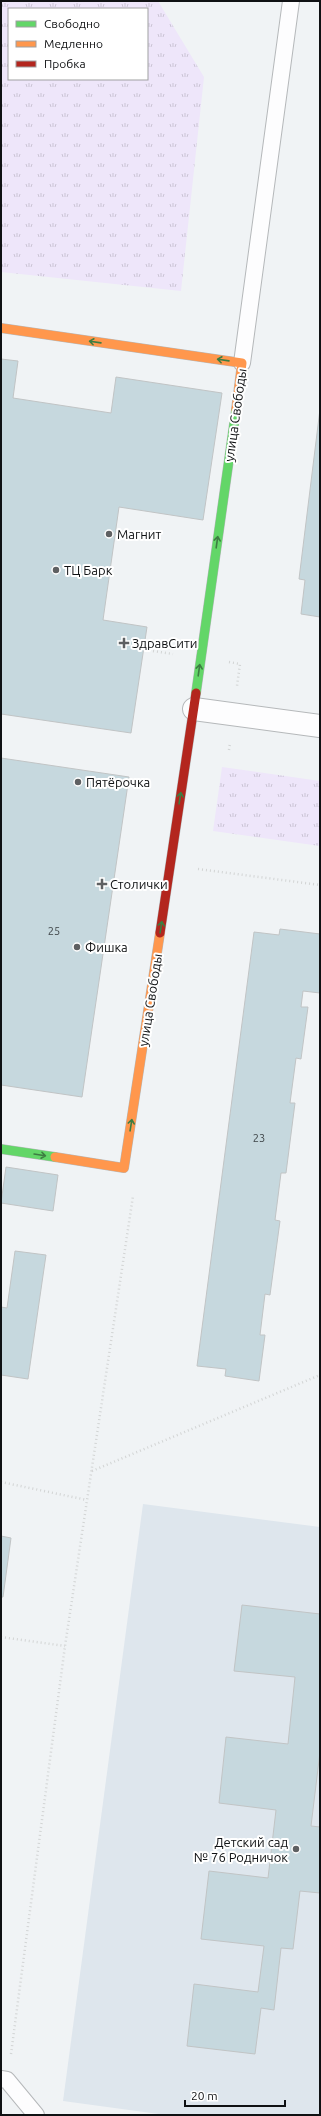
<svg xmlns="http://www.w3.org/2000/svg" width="321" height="2116" font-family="Ubuntu,sans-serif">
	<defs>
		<pattern id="park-tufts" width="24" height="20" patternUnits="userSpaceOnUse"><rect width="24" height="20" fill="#eee6fa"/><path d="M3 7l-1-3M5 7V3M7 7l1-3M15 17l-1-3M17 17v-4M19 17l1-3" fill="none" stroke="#cbc4d5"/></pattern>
	</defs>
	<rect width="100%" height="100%" fill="#f0f3f5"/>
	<!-- built -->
	<path fill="#dee6ed" d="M 143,1504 L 320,1527 L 320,2115 L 166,2115 L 63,2101 Z"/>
	<!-- park -->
	<path fill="url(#park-tufts)" fill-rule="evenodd" d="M 1,1 L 158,1 L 204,77 L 181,291 L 1,272 ZM 9,9 L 147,9 L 147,79 L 9,79 Z
		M 222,767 L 320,781 L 320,846 L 213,831 Z"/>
	<!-- building -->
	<path fill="#c6d8de" stroke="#c1c4c5" d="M 1,359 L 18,361 L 13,398 L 111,413 L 116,377 L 222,393 L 203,520 L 119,507 L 103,620 L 147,627 L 131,733 L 1,714 Z
		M 320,409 L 320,617 L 301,614 L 305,580 L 299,579 Z
		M 1,758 L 129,777 L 82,1097 L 1,1085 Z
		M 280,929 L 320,934 L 320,993 L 303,991 L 301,1007 L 308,1007 L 301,1059 L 296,1058 L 290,1103 L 295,1103 L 286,1173 L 281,1173 L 275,1220 L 280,1221 L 270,1295 L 265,1294 L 260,1335 L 265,1335 L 259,1381 L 225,1376 L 226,1369 L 197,1366 L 254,932 L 279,935 Z
		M 6,1167 L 58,1175 L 53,1211 L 1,1203 Z
		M 15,1251 L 46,1255 L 28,1379 L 1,1375 L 1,1307 L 7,1308 Z
		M 1,1536 L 11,1538 L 3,1597 L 1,1597 Z
		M 242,1605 L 320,1614 L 320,1752 L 311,1826 L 320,1827 L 320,1893 L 300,1891 L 293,1949 L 281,1948 L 274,2010 L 261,2008 L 255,2054 L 187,2046 L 194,1984 L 258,1992 L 264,1946 L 201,1939 L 209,1871 L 268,1878 L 276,1810 L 219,1803 L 226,1737 L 288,1744 L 295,1677 L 234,1671 Z"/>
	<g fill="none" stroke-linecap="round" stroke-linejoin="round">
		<!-- lane casing -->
		<g stroke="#b5b8ba" stroke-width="18">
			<path id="lane" d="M 242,363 L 291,1
				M 1,2079 L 7,2080 L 36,2115"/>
		</g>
		<!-- street casing -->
		<g stroke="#b5b8ba" stroke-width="24">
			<path id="street" d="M 194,709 L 320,726"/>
		</g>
		<!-- fast casing -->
		<g stroke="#b5b8ba" stroke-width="10">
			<path id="fast" d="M 196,693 L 236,410
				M 1,1149 L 55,1157"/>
		</g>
		<!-- slow casing -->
		<g stroke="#b5b8ba" stroke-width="10">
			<path id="slow" d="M 1,328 L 242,363 L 236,410
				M 55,1157 L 124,1168 L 160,933"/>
		</g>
		<!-- jam casing -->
		<g stroke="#b5b8ba" stroke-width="10">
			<path id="jam" d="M 160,933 L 196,693"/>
		</g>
		<!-- path -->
		<path stroke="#d2d4d4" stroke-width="2.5" stroke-dasharray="1 3" stroke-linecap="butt" d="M 153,651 L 173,654
			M 229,662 L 240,664 L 237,686
			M 229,750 L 230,743
			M 198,869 L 320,885
			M 92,1471 L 320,1375
			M 1,1482 L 87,1500
			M 1,1637 L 65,1646
			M 11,2054 L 65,1646 L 133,1196"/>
		<!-- lane -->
		<use href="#lane" stroke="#fdfdfe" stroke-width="16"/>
		<!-- street -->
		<use href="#street" stroke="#fdfdfe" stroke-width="22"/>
		<!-- fast -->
		<use href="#fast" stroke="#63d668" stroke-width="9"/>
		<!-- slow -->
		<use href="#slow" stroke="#ff974d" stroke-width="9"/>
		<!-- jam -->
		<use href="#jam" stroke="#b3261e" stroke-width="9"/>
	</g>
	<!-- one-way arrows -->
	<defs><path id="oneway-shaft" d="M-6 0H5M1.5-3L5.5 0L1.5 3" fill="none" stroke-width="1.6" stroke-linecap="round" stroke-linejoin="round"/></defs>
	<g stroke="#3d7d42">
		<use href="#oneway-shaft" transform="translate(95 342) rotate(-172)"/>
		<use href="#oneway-shaft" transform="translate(223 360) rotate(-172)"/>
		<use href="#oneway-shaft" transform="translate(217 542) rotate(-82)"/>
		<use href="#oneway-shaft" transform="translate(199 670) rotate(-82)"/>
		<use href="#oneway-shaft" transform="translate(180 798) rotate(-81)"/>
		<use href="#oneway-shaft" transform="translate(161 927) rotate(-81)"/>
		<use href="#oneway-shaft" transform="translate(131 1125) rotate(-81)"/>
		<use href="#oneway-shaft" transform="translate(40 1155) rotate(9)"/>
	</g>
	<!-- markers -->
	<g fill="#5e6062" stroke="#fff" stroke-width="1.5">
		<circle cx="109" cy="534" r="4"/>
		<circle cx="56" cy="570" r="4"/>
		<path d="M122 637h4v4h4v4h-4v4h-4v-4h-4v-4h4z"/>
		<circle cx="78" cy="782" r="4"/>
		<path d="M100 878h4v4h4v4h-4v4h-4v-4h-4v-4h4z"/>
		<circle cx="77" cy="947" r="4"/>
		<circle cx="296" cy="1849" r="4"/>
	</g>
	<g text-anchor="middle" stroke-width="4" stroke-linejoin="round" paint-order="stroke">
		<!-- number labels -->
		<g font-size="11" fill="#3d4346">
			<text x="54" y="935">25</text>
			<text x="259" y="1142">23</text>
		</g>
		<!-- street labels -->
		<g font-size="13" fill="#0f1113" stroke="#fff">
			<text transform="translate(235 415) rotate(-82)" y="5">улица Свободы</text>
			<text transform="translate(150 1000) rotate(-81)" y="5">улица Свободы</text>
		</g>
		<!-- poi labels -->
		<g font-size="13" fill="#0f1113" stroke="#fff" text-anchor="start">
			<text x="117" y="539">Магнит</text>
			<text x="64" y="575">ТЦ Барк</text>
			<text x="132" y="648">ЗдравСити</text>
			<text x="86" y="787">Пятёрочка</text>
			<text x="110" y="889">Столички</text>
			<text x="85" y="952">Фишка</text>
			<text x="288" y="1847" text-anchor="end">Детский сад<tspan x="288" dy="15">№ 76 Родничок</tspan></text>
		</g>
	</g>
	<!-- border -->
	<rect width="321" height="2116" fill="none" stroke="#0f1113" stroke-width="4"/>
	<!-- legend -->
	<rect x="8" y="8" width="140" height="72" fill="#ffffff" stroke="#9fa0a1"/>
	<rect x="16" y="21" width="20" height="6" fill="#63d668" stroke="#9fa0a1"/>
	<text x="44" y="28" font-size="12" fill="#0f1113">Свободно</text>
	<rect x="16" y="41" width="20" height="6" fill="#ff974d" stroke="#9fa0a1"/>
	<text x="44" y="48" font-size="12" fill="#0f1113">Медленно</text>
	<rect x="16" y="61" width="20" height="6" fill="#b3261e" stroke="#9fa0a1"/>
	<text x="44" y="68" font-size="12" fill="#0f1113">Пробка</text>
	<!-- scale -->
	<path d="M185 2100v6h100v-6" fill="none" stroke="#0f1113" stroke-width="2"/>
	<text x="191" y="2100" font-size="12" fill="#0f1113" stroke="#ffffff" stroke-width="3" paint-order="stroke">20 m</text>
</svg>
